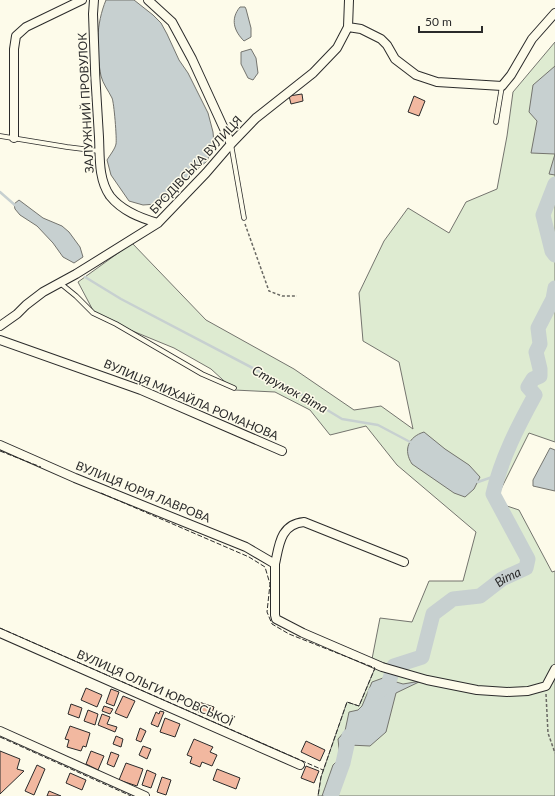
<svg xmlns="http://www.w3.org/2000/svg" width="555" height="796" font-family="Lato,sans-serif">
	<rect width="100%" height="100%" fill="#fdfbea"/>
	<!-- green -->
	<path fill="#deebd1" stroke="#74746e" d="M 555,42 L 555,442 L 529,433 L 498,495 L 501,504 L 519,510 L 552,572 L 555,571 L 555,796 L 318,796 L 321,777 L 347,702 L 359,706 L 375,668 L 426,677 L 372,659 L 380,618 L 412,622 L 429,581 L 463,581 L 476,532 L 397,465 L 366,426 L 330,435 L 310,410 L 275,392 L 234,390 L 211,369 L 174,348 L 96,316 L 78,282 L 132,243 L 206,320 L 294,369 L 354,410 L 381,406 L 413,429 L 399,362 L 363,341 L 359,293 L 384,241 L 408,208 L 449,233 L 466,202 L 497,189 L 507,136 L 513,92 Z"/>
	<!-- water -->
	<path fill="#c7d0d0" stroke="#74746e" d="M 106,0 L 134,0 L 153,15 L 161,23 L 167,34 L 179,60 L 188,73 L 208,113 L 213,132 L 214,144 L 207,161 L 157,204 L 143,205 L 129,201 L 111,175 L 107,160 C 110,155 115,149 116,144 C 117,139 114,102 112,98 C 108,90 103,84 101,76 C 96,50 96,24 106,0 Z
		M 240,7 L 245,7 L 246,9 L 251,28 L 251,37 L 244,41 C 234,31 230,19 240,7 Z
		M 251,49 L 256,58 L 258,73 L 253,80 L 248,78 L 241,64 L 241,52 Z
		M 555,66 L 555,175 L 549,174 L 555,154 L 531,153 L 537,121 L 529,112 L 533,85 Z
		M 19,200 L 43,218 L 62,226 L 69,232 L 80,247 L 83,257 L 74,263 L 63,257 L 53,243 L 37,226 L 20,215 L 15,209 L 14,204 Z
		M 424,432 L 445,449 L 469,465 L 480,477 L 474,489 L 465,497 L 454,493 L 412,464 C 403,450 408,437 424,432 Z
		M 550,448 L 555,450 L 555,491 L 533,486 L 533,480 Z
		M 383,678 L 403,684 L 421,681 L 396,693 L 386,732 L 370,746 L 349,745 L 329,796 L 322,796 L 333,765 L 340,758 L 338,739 L 345,731 L 349,712 L 358,710 L 362,706 L 372,682 Z"/>
	<g fill="none" stroke-linecap="round" stroke-linejoin="round">
		<!-- stream -->
		<path stroke="#c7d0d0" stroke-width="2.5" d="M 0,192 L 16,206
			M 85,277 L 121,299 L 289,387 L 342,419 L 378,425 L 412,443
			M 475,481 L 478,482 L 498,475"/>
		<!-- river -->
		<g stroke="#c7d0d0" stroke-width="15">
			<path d="M 555,184 L 543,215 L 552,251 L 555,255"/>
			<path id="s1" d="M 375,693 L 388,685 L 394,666 L 422,657 L 433,614 L 453,599 L 480,596 L 502,579 L 526,568 L 528,559 L 493,494 C 501,459 518,426 535,395 L 528,387 L 533,379 L 540,376 L 540,369 L 536,352 L 540,344 L 538,328 L 553,299 L 555,288"/>
			<path d="M 331,796 L 343,763 L 349,736"/>
		</g>
	</g>
	<!-- building -->
	<path fill="#f2b8a0" stroke="#2b2b2b" d="M 302,94 L 303,101 L 291,104 L 289,96 Z
		M 414,96 L 425,101 L 419,116 L 408,112 Z
		M 86,688 L 102,695 L 97,707 L 81,700 Z
		M 111,689 L 119,692 L 114,706 L 106,703 Z
		M 123,696 L 135,701 L 127,718 L 115,713 Z
		M 199,702 L 214,707 L 211,716 L 196,711 Z
		M 71,704 L 82,708 L 79,718 L 68,714 Z
		M 104,706 L 113,709 L 110,714 L 102,711 Z
		M 88,710 L 98,714 L 95,725 L 84,721 Z
		M 160,711 L 164,712 L 158,727 L 151,724 L 156,712 L 159,714 Z
		M 102,714 L 110,717 L 107,724 L 117,727 L 115,732 L 98,725 Z
		M 165,718 L 180,724 L 175,737 L 160,732 Z
		M 70,726 L 90,733 L 86,747 L 83,746 L 81,751 L 67,747 L 69,740 L 65,739 Z
		M 140,728 L 146,731 L 141,742 L 136,740 Z
		M 116,736 L 123,739 L 121,747 L 113,744 Z
		M 194,739 L 213,747 L 210,752 L 217,755 L 212,766 L 202,762 L 200,767 L 190,763 L 192,757 L 187,755 Z
		M 306,741 L 325,750 L 320,761 L 301,752 Z
		M 143,746 L 151,749 L 147,759 L 139,755 Z
		M 0,751 L 20,759 L 17,769 L 24,771 L 0,794 Z
		M 91,751 L 104,756 L 98,770 L 86,764 Z
		M 111,752 L 119,755 L 114,767 L 107,764 Z
		M 126,763 L 143,769 L 137,786 L 119,780 Z
		M 37,765 L 45,769 L 34,795 L 25,791 Z
		M 306,766 L 319,771 L 314,783 L 301,778 Z
		M 217,769 L 240,778 L 236,789 L 213,780 Z
		M 147,770 L 156,774 L 151,788 L 142,785 Z
		M 70,773 L 86,780 L 82,790 L 66,783 Z
		M 162,777 L 171,780 L 166,795 L 157,792 Z
		M 49,791 L 61,796 L 47,796 Z"/>
	<g fill="none" stroke-linecap="round" stroke-linejoin="round">
		<!-- service casing -->
		<g stroke="#2b2b2b" stroke-width="5.5">
			<path id="service" d="M 496,122 L 502,86
				M 0,136 L 67,147 L 99,151
				M 231,144 L 244,218
				M 60,283 L 76,296 L 93,313 L 116,324 L 202,374 L 234,388"/>
		</g>
		<!-- minor casing -->
		<g stroke="#2b2b2b" stroke-width="10">
			<path id="minor" d="M 94,0 L 93,14 C 94,55 96,96 99,137 C 100,156 98,179 110,196 C 122,211 140,218 158,223
				M 148,0 L 172,22 L 192,59 L 231,144
				M 348,27 L 361,29 L 381,39 L 387,45 L 395,59 L 416,75 L 437,82 L 502,86 L 511,75 L 532,39 L 555,13
				M 14,138 L 14,49 L 16,36 L 26,27 L 82,0
				M 0,326 L 17,314 L 26,305 L 43,292 L 76,274 L 158,223 L 206,173 L 231,144 L 256,118 L 313,73 L 337,48 L 348,27 L 349,0
				M 0,340 L 141,390 L 282,451
				M 0,445 L 75,478 L 246,547 L 275,564 L 275,615 L 276,619 L 303,633 L 382,667 L 427,680 L 477,690 L 507,692 L 528,691 L 546,686 L 555,669
				M 275,564 C 279,546 280,524 304,522 L 404,562
				M 0,633 L 300,765
				M 0,731 L 145,796"/>
		</g>
		<!-- path -->
		<path stroke="#6a6964" stroke-width="1.5" stroke-dasharray="3 2" stroke-linecap="butt" d="M 245,224 L 269,291 L 282,296 L 297,296
			M 546,694 L 548,733 L 555,753"/>
		<!-- service -->
		<use href="#service" stroke="#fdfbea" stroke-width="4"/>
		<!-- minor -->
		<use href="#minor" stroke="#fdfbea" stroke-width="8"/>
		<!-- fence -->
		<path stroke="#2b2b2b" stroke-width="1" stroke-dasharray="5 2" stroke-linecap="butt" d="M 0,451 L 41,467
			M 101,493 L 249,557 L 265,567 L 270,584 L 267,612 L 272,624 L 289,634 L 375,668 L 359,706 L 347,702 L 321,777 L 318,796
			M 0,628 L 323,770
			M 0,737 L 131,796"/>
	</g>
	<g text-anchor="middle" stroke-width="3" stroke-linejoin="round" paint-order="stroke">
		<!-- street labels -->
		<g font-size="12" fill="#2b2b2b" stroke="#fdfbea">
			<text transform="translate(86 103) rotate(-93)" y="4">ЗАЛУЖНИЙ ПРОВУЛОК</text>
			<text transform="translate(196 165) rotate(-47)" y="4">БРОДІВСЬКА ВУЛИЦЯ</text>
			<text transform="translate(191 400) rotate(23)" y="4">ВУЛИЦЯ МИХАЙЛА РОМАНОВА</text>
			<text transform="translate(143 492) rotate(22)" y="4">ВУЛИЦЯ ЮРІЯ ЛАВРОВА</text>
			<text transform="translate(155 688) rotate(24)" y="4">ВУЛИЦЯ ОЛЬГИ ЮРОВСЬКОЇ</text>
		</g>
		<!-- water labels -->
		<g font-size="13" font-style="italic" fill="#2b2b2b" stroke="#fdfbea">
			<text transform="translate(290 389) rotate(29)" y="5">Струмок Віта</text>
			<text dy="5" stroke="none"><textPath href="#s1" startOffset="195">Віта</textPath></text>
		</g>
	</g>
	<!-- scale -->
	<path d="M419 26v6h63v-6" fill="none" stroke="#2b2b2b" stroke-width="2"/>
	<text x="425" y="26" font-size="12" fill="#2b2b2b" stroke="#fdfbea" stroke-width="3" paint-order="stroke">50 m</text>
</svg>
